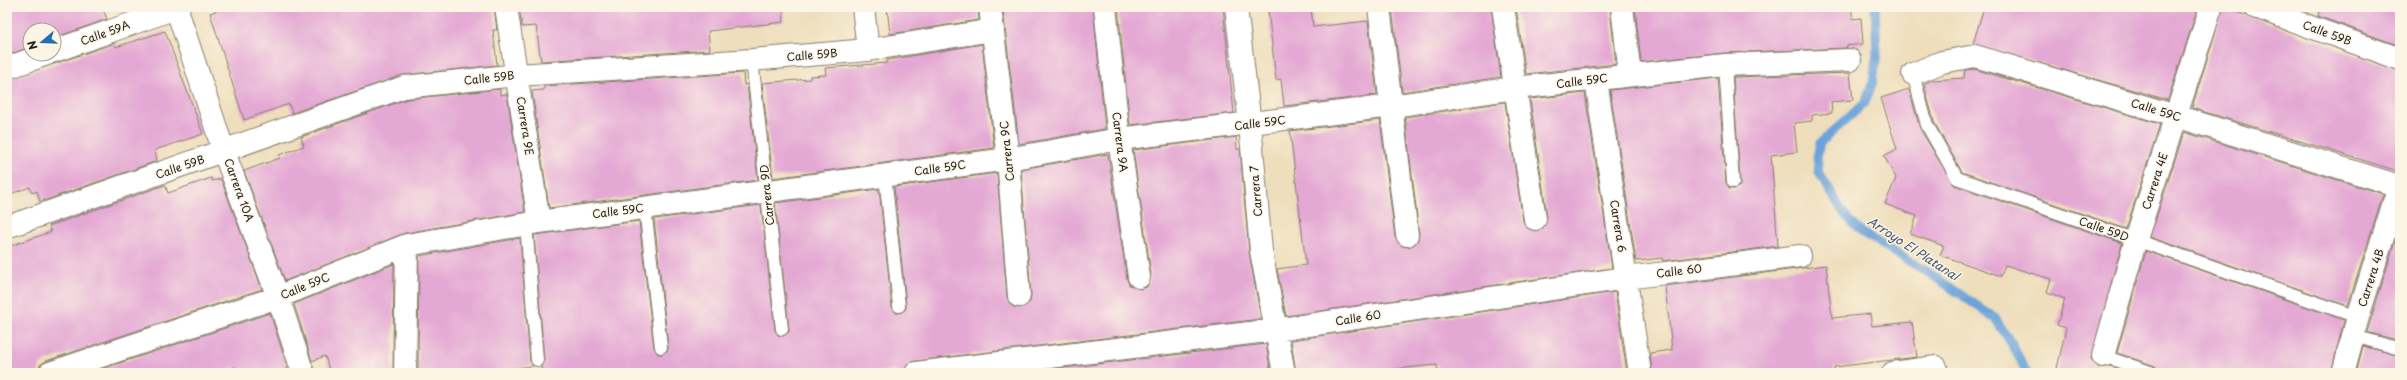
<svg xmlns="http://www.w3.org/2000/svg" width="2407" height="380" font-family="'Playpen Sans',sans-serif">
	<rect width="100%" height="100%" fill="#fcf5e5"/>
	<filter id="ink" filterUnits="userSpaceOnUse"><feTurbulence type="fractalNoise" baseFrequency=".025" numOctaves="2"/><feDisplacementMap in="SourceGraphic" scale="8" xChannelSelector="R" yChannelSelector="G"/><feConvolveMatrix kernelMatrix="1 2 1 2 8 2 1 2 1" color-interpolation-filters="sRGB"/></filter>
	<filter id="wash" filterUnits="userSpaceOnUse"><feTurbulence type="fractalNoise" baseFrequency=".012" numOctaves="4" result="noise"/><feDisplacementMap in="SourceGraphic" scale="16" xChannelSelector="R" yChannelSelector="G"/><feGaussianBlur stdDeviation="0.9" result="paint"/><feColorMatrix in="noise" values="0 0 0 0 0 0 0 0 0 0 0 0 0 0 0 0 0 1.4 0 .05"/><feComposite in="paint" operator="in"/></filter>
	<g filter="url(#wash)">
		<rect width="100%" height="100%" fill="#eedebc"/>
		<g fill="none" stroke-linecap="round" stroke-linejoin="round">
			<!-- stream -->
			<path stroke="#6ba2d9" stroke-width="9" d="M 1875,7 L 1877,53 L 1873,81 L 1865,103 L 1820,143 L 1817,157 L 1819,173 L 1845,215 L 1861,232 L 1932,275 L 1995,318 L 2013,346 L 2027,373"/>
		</g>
		<g id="blocks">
			<!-- building -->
			<path fill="#e4a8d4" d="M 7,7 L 102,7 L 107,19 L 54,38 L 54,30 L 30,30 L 30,47 L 7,55 Z
				M 227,7 L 494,7 L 497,30 L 493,30 L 497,65 L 403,75 L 292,113 L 289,104 L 244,120 L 210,13 Z
				M 519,7 L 783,7 L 784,22 L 708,31 L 710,50 L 541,61 L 536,26 L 522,27 Z
				M 887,7 L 978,7 L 979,20 L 890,34 Z
				M 1033,7 L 1093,7 L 1105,129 L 1019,144 L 1003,10 Z
				M 1118,7 L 1223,7 L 1234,113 L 1130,125 Z
				M 1298,7 L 1311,7 L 1313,27 L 1368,21 L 1377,95 L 1284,106 L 1281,79 L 1276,80 L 1268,10 Z
				M 1392,7 L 1491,7 L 1501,77 L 1402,92 Z
				M 1516,7 L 1610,7 L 1616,64 L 1526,74 Z
				M 1635,7 L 1851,7 L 1853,19 L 1861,18 L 1863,44 L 1846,46 L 1847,48 L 1724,53 L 1641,62 Z
				M 1984,7 L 2198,7 L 2168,100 L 1973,44 Z
				M 2223,7 L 2400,71 L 2400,163 L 2398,171 L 2192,108 Z
				M 2321,7 L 2400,7 L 2400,46 L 2318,16 Z
				M 165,31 L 203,134 L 155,150 L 157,161 L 40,202 L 37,191 L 32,193 L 30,187 L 7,195 L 7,80 L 115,43 L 116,47 Z
				M 982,44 L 994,148 L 773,178 L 762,83 L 810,79 L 810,76 L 826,75 L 825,68 L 887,63 L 887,60 L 893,59 Z
				M 1974,69 L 2160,124 L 2126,229 L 1962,172 L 1934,122 L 1924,84 L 1932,80 L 1964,78 L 1965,70 Z
				M 743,73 L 744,85 L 747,84 L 758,180 L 549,208 L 532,91 L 544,90 L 544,86 Z
				M 1850,73 L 1853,100 L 1831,102 L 1832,113 L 1812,115 L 1812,121 L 1794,123 L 1797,152 L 1771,155 L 1778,246 L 1663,261 L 1662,258 L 1636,261 L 1610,90 L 1718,78 L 1726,183 L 1729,189 L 1734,189 L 1740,186 L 1740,181 L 1733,77 Z
				M 500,89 L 500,95 L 507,94 L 525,212 L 405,233 L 285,281 L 244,171 L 280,158 L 279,155 L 304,146 L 301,137 L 407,99 Z
				M 1909,89 L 1920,129 L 1954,185 L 2122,243 L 2091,359 L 2099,368 L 2110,366 L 2130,373 L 2056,373 L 2066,328 L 2057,325 L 2065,299 L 2047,292 L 2051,279 L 2005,265 L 2001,276 L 1940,255 L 1944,246 L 1910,234 L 1917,216 L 1885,204 L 1896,178 L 1884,156 L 1897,149 L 1881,98 Z
				M 1585,93 L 1612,268 L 1286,316 L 1277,269 L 1306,265 L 1290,131 L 1380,120 L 1395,237 L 1402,246 L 1409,247 L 1418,240 L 1419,233 L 1405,117 L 1505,102 L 1523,221 L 1526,227 L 1536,231 L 1543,228 L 1547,217 L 1530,99 Z
				M 2184,132 L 2383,194 L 2348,306 L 2150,237 Z
				M 1236,137 L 1237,149 L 1240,149 L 1249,252 L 1261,319 L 915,361 L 908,363 L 904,373 L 898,373 L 898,370 L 864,373 L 542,373 L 541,366 L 544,359 L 534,235 L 639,221 L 654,348 L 658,354 L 662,354 L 668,350 L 668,346 L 654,219 L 761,205 L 775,330 L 779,336 L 783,336 L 789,332 L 789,328 L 775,203 L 879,189 L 892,307 L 896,313 L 900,313 L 906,309 L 906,305 L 894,187 L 997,173 L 1007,297 L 1013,307 L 1020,308 L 1030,302 L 1031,295 L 1021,169 L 1108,154 L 1127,279 L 1129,285 L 1140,289 L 1147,287 L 1151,275 L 1133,150 Z
				M 211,178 L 212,181 L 221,179 L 262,289 L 46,361 L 40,365 L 38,373 L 7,373 L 7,247 L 51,232 L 49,226 L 165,185 L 168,193 Z
				M 2397,235 L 2400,235 L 2400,341 L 2367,332 Z
				M 520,238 L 530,361 L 533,366 L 473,373 L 418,373 L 419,256 Z
				M 2146,251 L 2344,320 L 2331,373 L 2160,373 L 2155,366 L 2117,353 Z
				M 394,264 L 393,373 L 330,373 L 325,356 L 312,361 L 294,304 Z
				M 1826,265 L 1832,318 L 1870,314 L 1872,326 L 1912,322 L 1917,357 L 1834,367 L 1834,372 L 1820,373 L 1652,373 L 1650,353 L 1672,350 L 1665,286 Z
				M 1615,292 L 1627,373 L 1438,373 L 1437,365 L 1350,373 L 1296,373 L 1291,340 Z
				M 270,313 L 288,369 L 276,373 L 237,373 L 235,367 L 218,373 L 90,373 Z
				M 1266,344 L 1271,373 L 1021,373 Z
				M 2363,346 L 2400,356 L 2400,373 L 2356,373 Z"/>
		</g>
	</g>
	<g filter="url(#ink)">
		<use href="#blocks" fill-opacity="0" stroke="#857d6c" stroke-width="1"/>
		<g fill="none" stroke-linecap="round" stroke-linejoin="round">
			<!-- lane casing -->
			<g stroke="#857d6c" stroke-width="14">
				<path id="lane" d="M 752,60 L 782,329
					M 1725,65 L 1733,182
					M 1913,74 L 1927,125 L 1957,178 L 2358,317
					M 885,176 L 899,306
					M 645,208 L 661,347
					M 526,224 L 537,360
					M 2354,336 L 2400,349
					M 2103,356 L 2153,373"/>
			</g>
			<!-- street casing -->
			<g stroke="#857d6c" stroke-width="24">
				<path id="street" d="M 176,7 L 224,152 L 278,297 L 303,373
					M 506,7 L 539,222
					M 863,7 L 868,50
					M 990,7 L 1008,159 L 1019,296
					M 1105,7 L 1119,139 L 1139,277
					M 1236,7 L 1250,124 L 1261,251 L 1284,373
					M 1379,7 L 1407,235
					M 1503,7 L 1535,219
					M 1622,7 L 1630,75
					M 2255,7 L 2400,59
					M 54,51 L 179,7
					M 7,68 L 47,54
					M 1913,74 L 1942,62 L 1975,56 L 2176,116 L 2399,186
					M 1596,80 L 1640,373
					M 7,227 L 404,87 L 517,75 L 752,60 L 868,50 L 993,30
					M 2103,356 L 2136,239 L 2211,7
					M 50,373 L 278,297 L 407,245 L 539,222 L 1008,159 L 1119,139 L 1392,106 L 1515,88 L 1725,65 L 1850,60
					M 405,373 L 407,245
					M 916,373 L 1275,330 L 1626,278 L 1800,256
					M 1893,373 L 1936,367
					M 2343,373 L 2358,317 L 2400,183"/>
			</g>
			<!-- lane -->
			<use href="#lane" stroke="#fff" stroke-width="12"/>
			<!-- street -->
			<use href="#street" stroke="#fff" stroke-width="22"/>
		</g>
	</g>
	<g text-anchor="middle" stroke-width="3" stroke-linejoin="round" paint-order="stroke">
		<!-- street labels -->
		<g font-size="11" fill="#1c1c1c" stroke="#fcf5e5">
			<text transform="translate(105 33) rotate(-20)" y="4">Calle 59A</text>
			<text transform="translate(2327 33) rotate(20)" y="4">Calle 59B</text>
			<text transform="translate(812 55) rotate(-5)" y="4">Calle 59B</text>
			<text transform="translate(489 78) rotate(-6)" y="4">Calle 59B</text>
			<text transform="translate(1582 81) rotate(-7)" y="4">Calle 59C</text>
			<text transform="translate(2156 110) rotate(17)" y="4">Calle 59C</text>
			<text transform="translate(1260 123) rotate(-7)" y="4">Calle 59C</text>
			<text transform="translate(525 126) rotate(81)" y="4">Carrera 9E</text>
			<text transform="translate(1120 142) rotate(83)" y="4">Carrera 9A</text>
			<text transform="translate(1007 151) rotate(-96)" y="4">Carrera 9C</text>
			<text transform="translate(180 167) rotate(-19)" y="4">Calle 59B</text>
			<text transform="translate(940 168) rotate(-8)" y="4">Calle 59C</text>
			<text transform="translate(2155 181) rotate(-72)" y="4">Carrera 4E</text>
			<text transform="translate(239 190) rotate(70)" y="4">Carrera 10A</text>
			<text transform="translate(1256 191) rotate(-95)" y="4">Carrera 7</text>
			<text transform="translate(767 195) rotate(-96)" y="4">Carrera 9D</text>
			<text transform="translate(618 211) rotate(-7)" y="4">Calle 59C</text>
			<text transform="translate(1618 226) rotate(81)" y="4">Carrera 6</text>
			<text transform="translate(2104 229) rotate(19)" y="4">Calle 59D</text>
			<text transform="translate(1679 271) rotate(-7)" y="4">Calle 60</text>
			<text transform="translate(2371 278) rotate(-72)" y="4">Carrera 4B</text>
			<text transform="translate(305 286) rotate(-22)" y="4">Calle 59C</text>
			<text transform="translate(1358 318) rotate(-9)" y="4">Calle 60</text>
		</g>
		<!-- water labels -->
		<g font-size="12" font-style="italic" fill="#405871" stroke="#fcf5e5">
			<text transform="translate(1913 249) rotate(33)" y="4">Arroyo El Platanal</text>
		</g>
	</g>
	<!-- margin -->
	<rect width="2407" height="380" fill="none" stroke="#fcf5e5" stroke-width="24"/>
	<!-- north arrow -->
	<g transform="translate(42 42) rotate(251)"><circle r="19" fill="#fcf5e5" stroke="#a29e95"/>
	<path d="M0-3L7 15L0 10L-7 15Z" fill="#1f6fb2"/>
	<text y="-6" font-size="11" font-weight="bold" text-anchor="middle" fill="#1c1c1c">N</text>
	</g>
</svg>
